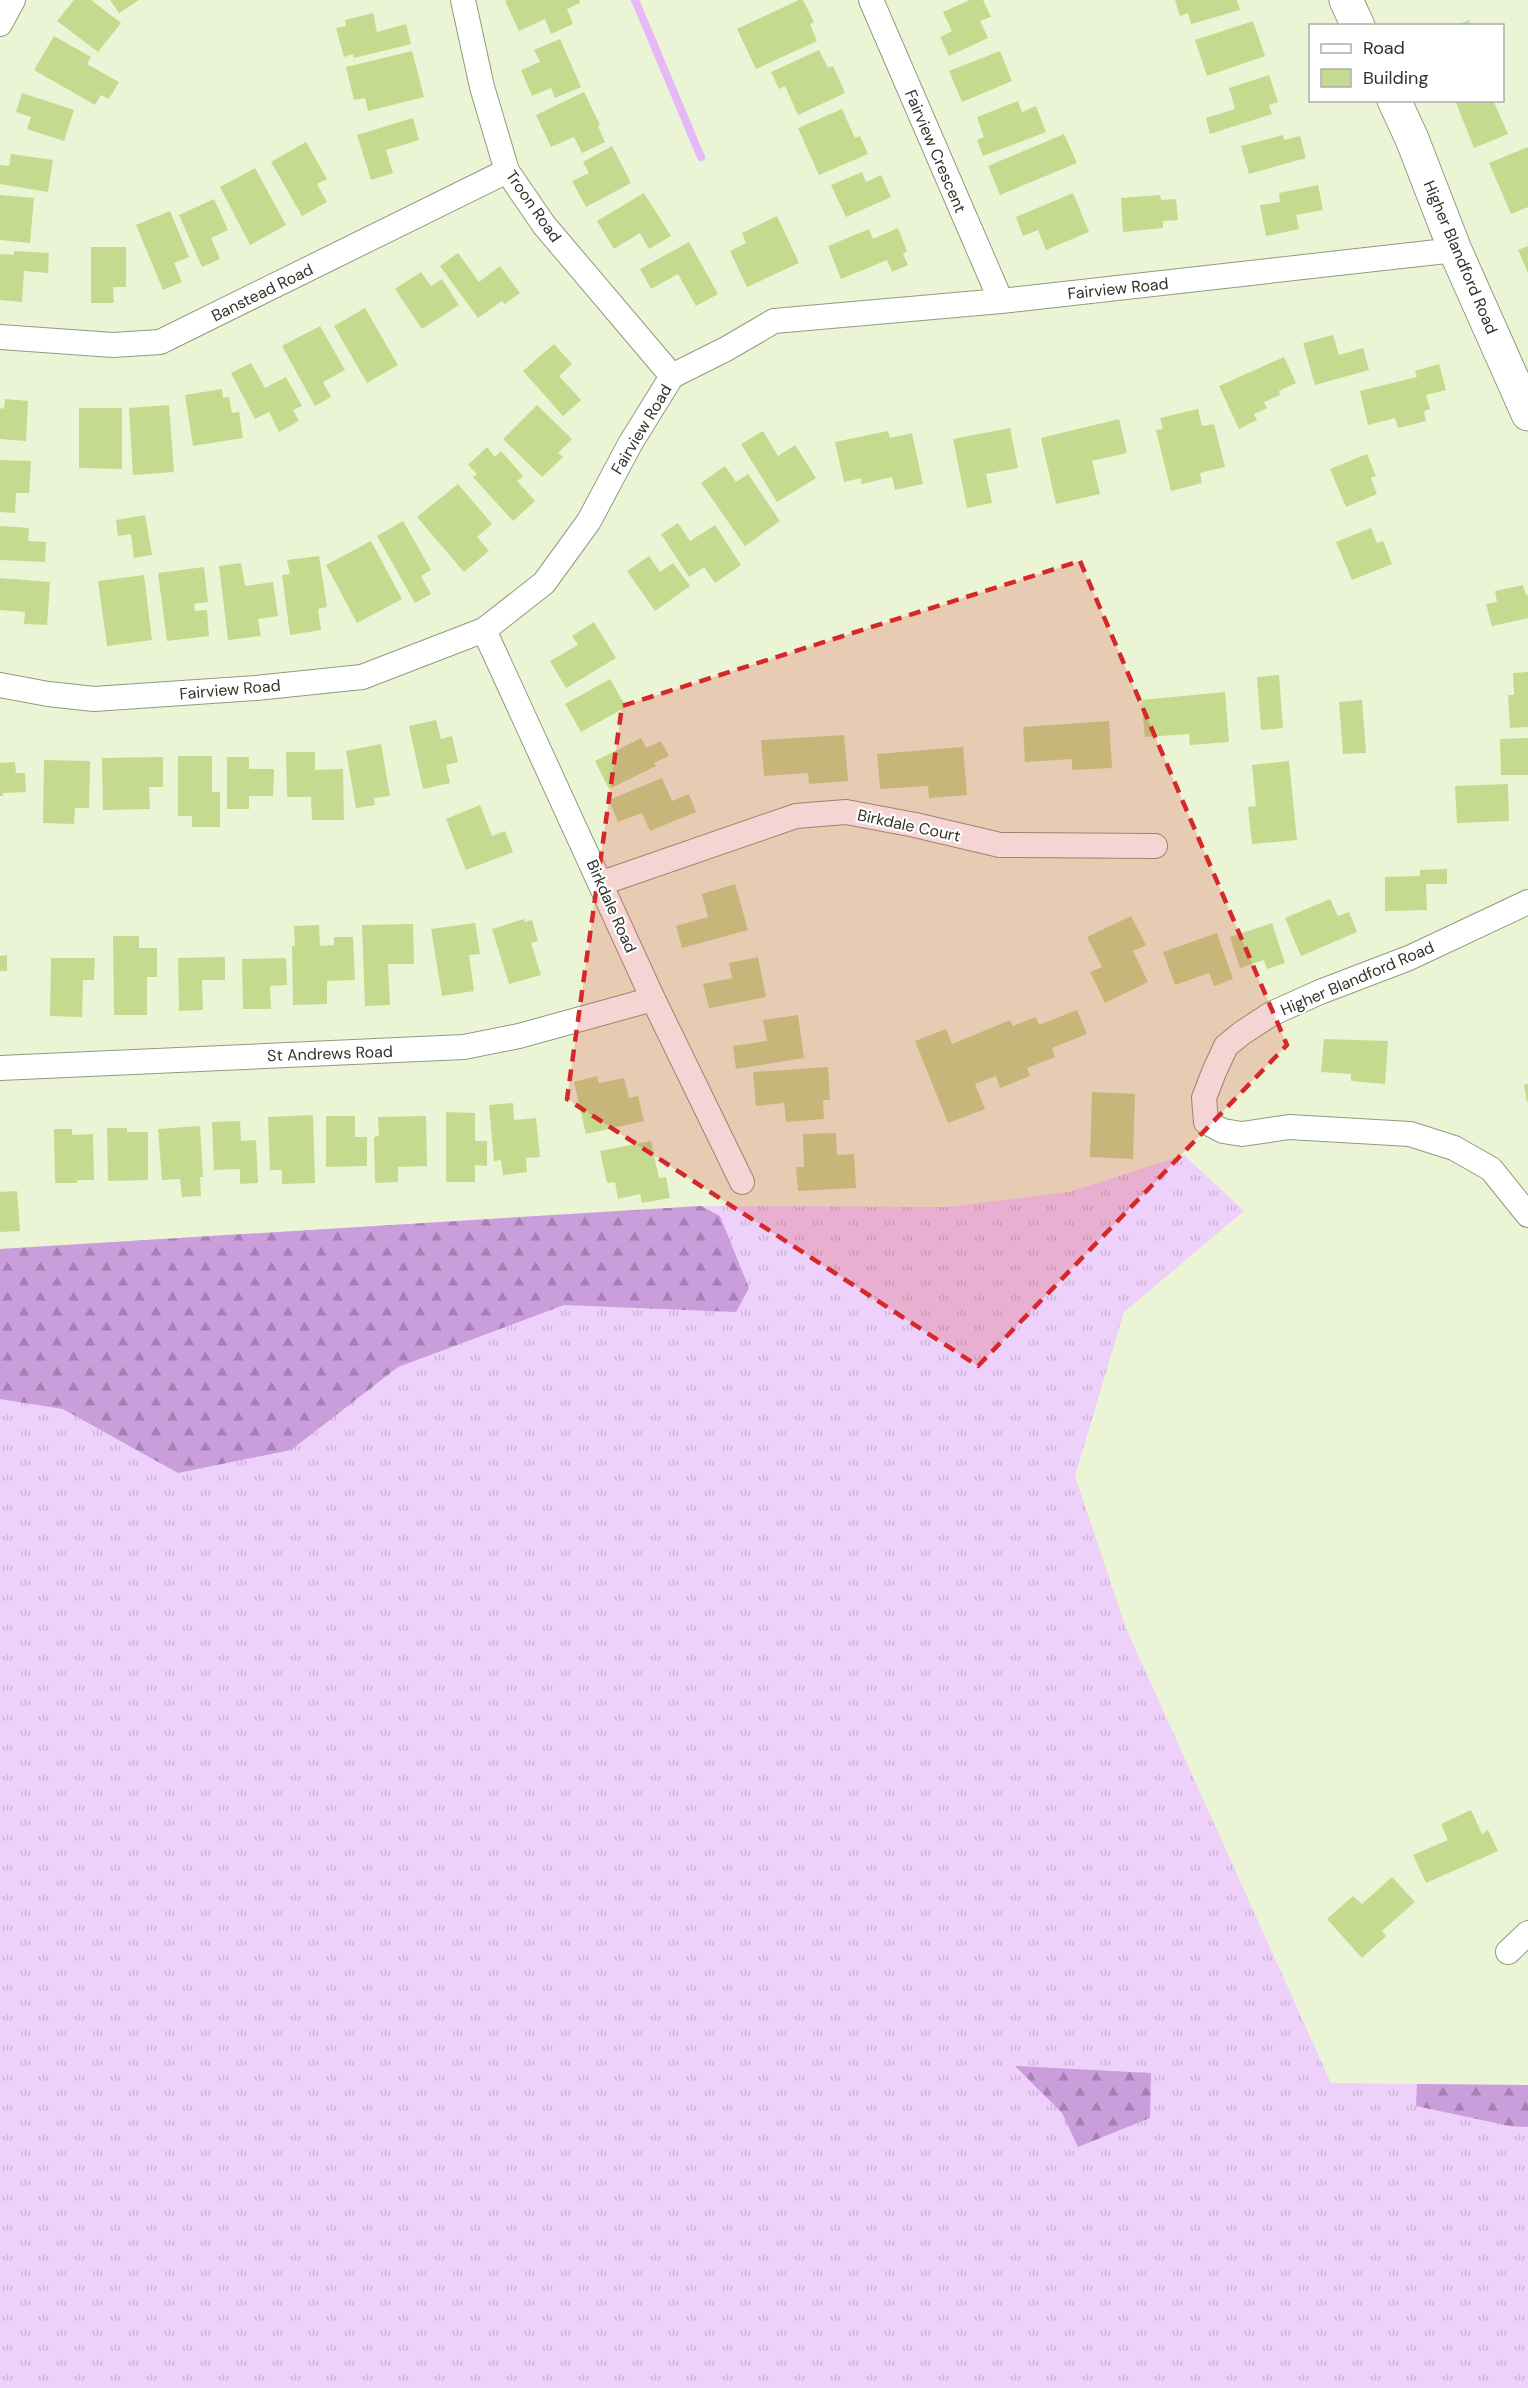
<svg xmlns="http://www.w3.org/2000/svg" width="1528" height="2388" font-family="'DM Sans',sans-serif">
	<defs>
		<pattern id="grass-tufts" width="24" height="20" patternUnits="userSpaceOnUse" patternTransform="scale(1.5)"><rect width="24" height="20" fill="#eed1fa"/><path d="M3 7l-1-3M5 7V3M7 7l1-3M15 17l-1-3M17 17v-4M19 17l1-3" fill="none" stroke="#ccb4d6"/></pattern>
		<pattern id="forest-firs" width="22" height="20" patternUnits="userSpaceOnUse" patternTransform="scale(1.5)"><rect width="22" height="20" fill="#ca9ddb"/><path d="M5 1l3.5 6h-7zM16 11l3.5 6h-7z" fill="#a481b2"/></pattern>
	</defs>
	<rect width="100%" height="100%" fill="#ebf5d6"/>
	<!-- grass -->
	<path fill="url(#grass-tufts)" d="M 1184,1155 L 1244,1211 L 1124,1312 L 1075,1476 L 1126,1628 L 1331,2083 L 1528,2085 L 1528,2388 L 0,2388 L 0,1249 L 701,1206 L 947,1207 L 1069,1192 Z"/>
	<!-- forest -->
	<path fill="url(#forest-firs)" d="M 701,1206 L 720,1216 L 749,1288 L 736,1312 L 564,1305 L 398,1367 L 291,1450 L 178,1473 L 63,1409 L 0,1399 L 0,1249 Z
		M 1015,2066 L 1151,2073 L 1150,2118 L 1078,2147 L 1062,2113 Z
		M 1417,2084 L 1528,2085 L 1528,2127 L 1510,2126 L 1416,2106 Z"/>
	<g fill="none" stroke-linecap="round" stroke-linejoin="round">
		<!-- stream -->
		<path stroke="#e6b8f7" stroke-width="8" d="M 635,0 L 701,157"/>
	</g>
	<!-- building -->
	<path fill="#c4da8f" d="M 74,0 L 91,0 L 121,23 L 98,52 L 57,21 Z
		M 110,0 L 139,0 L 119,13 Z
		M 508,0 L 579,0 L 580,3 L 567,9 L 573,24 L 551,34 L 545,19 L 519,31 L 505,1 Z
		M 799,0 L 803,0 L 814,22 L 810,24 L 817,41 L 756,69 L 737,29 Z
		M 970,0 L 983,0 L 991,17 L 980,21 L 988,38 L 949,56 L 940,37 L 952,31 L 943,12 Z
		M 1175,0 L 1237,0 L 1240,10 L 1191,24 L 1188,13 L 1180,16 Z
		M 373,13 L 377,32 L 406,24 L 411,44 L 354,58 L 353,54 L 344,57 L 336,28 L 346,26 L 345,20 Z
		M 1469,20 L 1471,26 L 1455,26 Z
		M 1253,21 L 1265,56 L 1207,76 L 1195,40 Z
		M 54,36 L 91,57 L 87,64 L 119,82 L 109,99 L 101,95 L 95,105 L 34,70 Z
		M 560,39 L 581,87 L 555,98 L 551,88 L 532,96 L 521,70 L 540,62 L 534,50 Z
		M 819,50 L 828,68 L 833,66 L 845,93 L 798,115 L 785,86 L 779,89 L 771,72 Z
		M 412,51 L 424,97 L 368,111 L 365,98 L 354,100 L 346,67 Z
		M 1000,51 L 1012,81 L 962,102 L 949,71 Z
		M 1269,75 L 1278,102 L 1269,105 L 1272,114 L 1210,134 L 1206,118 L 1235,109 L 1229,88 Z
		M 584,92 L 600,125 L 598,126 L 605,142 L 582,153 L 574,137 L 551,147 L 536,115 Z
		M 22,93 L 74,110 L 64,141 L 27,129 L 31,117 L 16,112 Z
		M 1455,100 L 1493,100 L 1508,134 L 1474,148 Z
		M 1018,101 L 1022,112 L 1036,106 L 1046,132 L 983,156 L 977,140 L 984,137 L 977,117 Z
		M 842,109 L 855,138 L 860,136 L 868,154 L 819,175 L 798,128 Z
		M 413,118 L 419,140 L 386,150 L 393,173 L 371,180 L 357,135 Z
		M 1064,134 L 1077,163 L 1000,195 L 988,166 Z
		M 1283,135 L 1284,140 L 1300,136 L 1306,158 L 1249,174 L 1241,146 Z
		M 306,142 L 327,179 L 317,184 L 327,202 L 302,216 L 271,162 Z
		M 612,146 L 631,183 L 586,207 L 572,181 L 589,173 L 583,162 Z
		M 1528,147 L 1528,207 L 1511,214 L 1489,163 Z
		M 11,154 L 53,160 L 48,192 L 0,184 L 0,165 L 9,166 Z
		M 255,168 L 286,225 L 250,245 L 220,187 Z
		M 862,172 L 866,182 L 881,175 L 891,197 L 846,217 L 831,185 Z
		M 1318,185 L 1323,210 L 1296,215 L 1299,229 L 1266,236 L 1260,205 L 1280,202 L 1279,193 Z
		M 644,193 L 671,236 L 649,249 L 640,233 L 614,249 L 597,221 Z
		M 1073,193 L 1089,232 L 1046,250 L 1038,230 L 1023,236 L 1016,217 Z
		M 0,195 L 34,198 L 30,243 L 0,240 Z
		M 1160,195 L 1161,200 L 1176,199 L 1178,220 L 1163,221 L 1163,228 L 1123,232 L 1121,198 Z
		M 214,199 L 228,230 L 211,238 L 220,259 L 202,267 L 179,215 Z
		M 170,211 L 189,257 L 174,263 L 182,282 L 163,290 L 136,225 Z
		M 777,216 L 799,263 L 747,287 L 730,251 L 746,243 L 742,233 Z
		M 898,228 L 907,251 L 903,254 L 908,265 L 892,272 L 887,260 L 841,279 L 828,246 L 869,229 L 873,239 Z
		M 689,242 L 718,294 L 696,306 L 678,274 L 651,289 L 640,269 Z
		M 1528,246 L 1528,273 L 1518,250 Z
		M 91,247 L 126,247 L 126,287 L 113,287 L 114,303 L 91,303 Z
		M 14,251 L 49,253 L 48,273 L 24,271 L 22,302 L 0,300 L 0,254 L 14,255 Z
		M 458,253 L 479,282 L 500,266 L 520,293 L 505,304 L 502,301 L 478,318 L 440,266 Z
		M 421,272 L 431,286 L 442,279 L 459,305 L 422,329 L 395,289 Z
		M 365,308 L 398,365 L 367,383 L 334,326 Z
		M 320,326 L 345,370 L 323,382 L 331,397 L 315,406 L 282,346 Z
		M 1333,335 L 1339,355 L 1363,348 L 1369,370 L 1315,385 L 1303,343 Z
		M 554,344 L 572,364 L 559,376 L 581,400 L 563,416 L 523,371 Z
		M 1284,357 L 1296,383 L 1279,391 L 1280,395 L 1264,402 L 1267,408 L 1254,414 L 1257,420 L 1239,429 L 1219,386 Z
		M 251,363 L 265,388 L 286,377 L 302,406 L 293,410 L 299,421 L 279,432 L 269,412 L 255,419 L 231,373 Z
		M 1439,364 L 1446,390 L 1426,395 L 1430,409 L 1424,411 L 1426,421 L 1398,428 L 1395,418 L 1368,425 L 1360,391 L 1417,377 L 1415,371 Z
		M 222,389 L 223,398 L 229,397 L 232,413 L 239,412 L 243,438 L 193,446 L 185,395 Z
		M 5,399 L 28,401 L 26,441 L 0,439 L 0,408 L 4,409 Z
		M 169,405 L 174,472 L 133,475 L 129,408 Z
		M 537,405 L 572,439 L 558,453 L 563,457 L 542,477 L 503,439 Z
		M 79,408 L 122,408 L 122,469 L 79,468 Z
		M 1198,409 L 1202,426 L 1214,424 L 1225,467 L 1200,473 L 1202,483 L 1171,491 L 1156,430 L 1163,429 L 1160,418 Z
		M 1119,419 L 1127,453 L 1092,461 L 1100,494 L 1056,504 L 1041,438 Z
		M 1010,428 L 1018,468 L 986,474 L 992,503 L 967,508 L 953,439 Z
		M 763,431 L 778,456 L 795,445 L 816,478 L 777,502 L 741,444 Z
		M 888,431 L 890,438 L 912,433 L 923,484 L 895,490 L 892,477 L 862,484 L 861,478 L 844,482 L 835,442 Z
		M 487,447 L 495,457 L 501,451 L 523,476 L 517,481 L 535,501 L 513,521 L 473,477 L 477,474 L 468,465 Z
		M 1367,454 L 1376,476 L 1371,478 L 1377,494 L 1346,507 L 1330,469 Z
		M 0,460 L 31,461 L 29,493 L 16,493 L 15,513 L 0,512 Z
		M 725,466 L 736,482 L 748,474 L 780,521 L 745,546 L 701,483 Z
		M 458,484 L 492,524 L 477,537 L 489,551 L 464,572 L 417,517 Z
		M 145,515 L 152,555 L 134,558 L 131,534 L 118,536 L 116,520 Z
		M 403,521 L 431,570 L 421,576 L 431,594 L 415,603 L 377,536 Z
		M 678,523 L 690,541 L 715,525 L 741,565 L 715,583 L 704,567 L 689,577 L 661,534 Z
		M 0,526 L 29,528 L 28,541 L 46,542 L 45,562 L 0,560 Z
		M 1371,528 L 1377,543 L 1383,541 L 1392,564 L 1352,580 L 1336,542 Z
		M 371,541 L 402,599 L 357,623 L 326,565 Z
		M 319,556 L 327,607 L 318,609 L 321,630 L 290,635 L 282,575 L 290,574 L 287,560 Z
		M 649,556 L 660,572 L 673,563 L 690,586 L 655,611 L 627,571 Z
		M 241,563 L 245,586 L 273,582 L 278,616 L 258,619 L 261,636 L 228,640 L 219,566 Z
		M 204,567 L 208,602 L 194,604 L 195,611 L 207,610 L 209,636 L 167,641 L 158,573 Z
		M 144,575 L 152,640 L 107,646 L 98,581 Z
		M 0,578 L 50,582 L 47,625 L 24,624 L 25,612 L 0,610 Z
		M 1523,585 L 1526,595 L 1528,595 L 1528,618 L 1492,626 L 1486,604 L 1497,602 L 1495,591 Z
		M 594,622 L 616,658 L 566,688 L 550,661 L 578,645 L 572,636 Z
		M 1528,672 L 1528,727 L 1510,728 L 1508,695 L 1514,695 L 1513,673 Z
		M 1279,675 L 1283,728 L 1261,730 L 1257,677 Z
		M 610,679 L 626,707 L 581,732 L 565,704 Z
		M 1225,692 L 1229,742 L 1190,745 L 1189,734 L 1145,737 L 1141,700 Z
		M 1362,700 L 1366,753 L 1343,754 L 1339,702 Z
		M 436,720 L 441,739 L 452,736 L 458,762 L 446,765 L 450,783 L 423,789 L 409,726 Z
		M 1109,721 L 1112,768 L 1072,770 L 1072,759 L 1025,762 L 1023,727 Z
		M 844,735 L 848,781 L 809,784 L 808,773 L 764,776 L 761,740 Z
		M 641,738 L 646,748 L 661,741 L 669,756 L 654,763 L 656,766 L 609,789 L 595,761 Z
		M 1528,738 L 1528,775 L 1501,775 L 1500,739 Z
		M 381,744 L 390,796 L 374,798 L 375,805 L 356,808 L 346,751 Z
		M 963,747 L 967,795 L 929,798 L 928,786 L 880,789 L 877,754 Z
		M 286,752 L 315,752 L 315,770 L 343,769 L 344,820 L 312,820 L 311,797 L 287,797 Z
		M 178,756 L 212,756 L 212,792 L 220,792 L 220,827 L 192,827 L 192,816 L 178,816 Z
		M 163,757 L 163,787 L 149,787 L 150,809 L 103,810 L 102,758 Z
		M 227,757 L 249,757 L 249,769 L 274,769 L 273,796 L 249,796 L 249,809 L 227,809 Z
		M 44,760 L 90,761 L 89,808 L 75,808 L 74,824 L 43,823 Z
		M 1289,761 L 1297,840 L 1252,844 L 1248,807 L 1256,806 L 1252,765 Z
		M 15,762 L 16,773 L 25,773 L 26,792 L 3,793 L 3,796 L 0,796 L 0,763 Z
		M 662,778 L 672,801 L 689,794 L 696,812 L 650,831 L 642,813 L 618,822 L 609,800 Z
		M 1508,784 L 1509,821 L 1457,823 L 1455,786 Z
		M 480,805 L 492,836 L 505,831 L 513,852 L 466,870 L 446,819 Z
		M 1447,869 L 1447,884 L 1426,884 L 1427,910 L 1385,911 L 1385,877 L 1420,876 L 1420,870 Z
		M 735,884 L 748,930 L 682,948 L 676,926 L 708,917 L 702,894 Z
		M 1330,899 L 1338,916 L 1349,912 L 1357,932 L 1301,956 L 1285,918 Z
		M 1131,916 L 1146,945 L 1133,951 L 1148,982 L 1105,1003 L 1090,972 L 1102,967 L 1087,937 Z
		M 524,919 L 525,922 L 532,920 L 538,941 L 531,943 L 541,975 L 509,984 L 492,929 Z
		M 475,923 L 480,954 L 469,955 L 474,991 L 442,996 L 431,929 Z
		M 1272,923 L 1285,963 L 1267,969 L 1264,960 L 1240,968 L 1230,937 Z
		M 413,924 L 414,964 L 388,964 L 390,1005 L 365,1006 L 362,925 Z
		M 319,925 L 320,946 L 334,945 L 334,937 L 353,937 L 355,980 L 327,981 L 327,1004 L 293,1005 L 292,946 L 295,946 L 294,926 Z
		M 1217,933 L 1233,979 L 1214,986 L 1209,973 L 1175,985 L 1163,952 Z
		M 113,936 L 139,936 L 139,948 L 157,948 L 157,977 L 147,977 L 147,1015 L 114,1015 Z
		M 7,955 L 7,971 L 0,971 L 0,956 Z
		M 225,957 L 225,980 L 202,980 L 203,1010 L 179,1011 L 178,958 Z
		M 758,957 L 766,997 L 709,1008 L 703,984 L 732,978 L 729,963 Z
		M 51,958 L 95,958 L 94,980 L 83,980 L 82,1017 L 50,1016 Z
		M 286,958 L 287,985 L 270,986 L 271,1009 L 243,1009 L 242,959 Z
		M 1077,1010 L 1087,1034 L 1052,1048 L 1055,1057 L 1027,1068 L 1030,1076 L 1000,1088 L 996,1076 L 975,1084 L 985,1109 L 948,1123 L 915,1041 L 946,1029 L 952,1044 L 1010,1020 L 1013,1026 L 1036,1017 L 1039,1025 Z
		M 798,1015 L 804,1058 L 736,1069 L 733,1046 L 767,1041 L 763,1020 Z
		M 1324,1039 L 1388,1041 L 1385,1084 L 1351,1081 L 1351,1074 L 1321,1072 Z
		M 828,1067 L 830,1100 L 823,1100 L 824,1119 L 786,1122 L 784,1103 L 756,1106 L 753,1072 Z
		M 597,1076 L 599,1083 L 624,1078 L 629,1098 L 638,1096 L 644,1121 L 586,1134 L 574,1082 Z
		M 1528,1084 L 1528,1102 L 1527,1102 L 1524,1085 Z
		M 1092,1092 L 1135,1094 L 1133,1159 L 1090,1157 Z
		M 513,1103 L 514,1120 L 536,1118 L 540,1157 L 526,1158 L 527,1172 L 503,1175 L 501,1160 L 494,1161 L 489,1105 Z
		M 446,1112 L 475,1113 L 475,1141 L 487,1141 L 487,1166 L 475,1165 L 475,1182 L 446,1182 Z
		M 313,1115 L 315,1183 L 282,1184 L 282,1170 L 270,1170 L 268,1117 Z
		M 326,1116 L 355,1116 L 355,1137 L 367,1137 L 367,1166 L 326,1167 Z
		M 426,1116 L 427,1166 L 398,1167 L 398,1182 L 375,1183 L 374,1137 L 379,1136 L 378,1117 Z
		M 240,1121 L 241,1141 L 256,1140 L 258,1183 L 240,1184 L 240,1169 L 214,1170 L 212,1122 Z
		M 200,1126 L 203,1177 L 200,1177 L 201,1196 L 182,1197 L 180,1179 L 162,1180 L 158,1129 Z
		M 107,1128 L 127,1128 L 127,1132 L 148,1132 L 148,1180 L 108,1181 Z
		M 54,1129 L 72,1129 L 72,1135 L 93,1134 L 94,1180 L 77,1180 L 77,1183 L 55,1183 Z
		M 836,1133 L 837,1155 L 854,1154 L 856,1188 L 798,1191 L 796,1167 L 804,1167 L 803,1134 Z
		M 651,1141 L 659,1178 L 666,1177 L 670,1198 L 642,1203 L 640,1194 L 618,1199 L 615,1182 L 607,1183 L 600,1151 Z
		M 17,1191 L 20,1231 L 0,1232 L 0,1192 Z
		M 1471,1810 L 1482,1834 L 1488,1830 L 1498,1851 L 1426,1883 L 1413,1855 L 1448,1840 L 1441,1824 Z
		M 1392,1877 L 1415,1902 L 1382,1931 L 1386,1936 L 1362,1958 L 1327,1919 L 1353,1896 L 1362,1904 Z"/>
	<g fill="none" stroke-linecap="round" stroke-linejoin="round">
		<!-- street casing -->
		<g stroke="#929a7e" stroke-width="26">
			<path id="street" d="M 463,0 L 482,87 L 507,171 L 544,225 L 672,376
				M 871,0 L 1001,301
				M 0,24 L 13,0
				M 0,337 L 113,345 L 160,342 L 507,171
				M 484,630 L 653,999 L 742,1182
				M 0,685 L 48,694 L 94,699 L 256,688 L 362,677 L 484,630 L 544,583 L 589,521 L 630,444 L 672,376 L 726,349 L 774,321 L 1001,301 L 1455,250
				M 602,883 L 796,816 L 846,812 L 915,825 L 1000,845 L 1155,846
				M 1528,902 L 1409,958 L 1320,992 L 1271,1014 L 1242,1033 L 1226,1046 L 1214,1072 L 1204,1098 L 1206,1122 L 1223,1131 L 1242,1134 L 1289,1127 L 1410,1134 L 1454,1148 L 1491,1169 L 1528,1215
				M 0,1068 L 464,1047 L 519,1036 L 653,999
				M 1508,1952 L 1528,1933"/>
		</g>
		<!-- secondary casing -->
		<g stroke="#929a7e" stroke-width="35">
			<path id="secondary" d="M 1346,0 L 1358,26
				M 1394,100 L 1412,139 L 1455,250 L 1528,414"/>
		</g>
		<!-- street -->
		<use href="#street" stroke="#fff" stroke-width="24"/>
		<!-- secondary -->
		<use href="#secondary" stroke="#fff" stroke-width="33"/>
	</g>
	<!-- marked area -->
	<path fill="#d62828" fill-opacity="0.2" stroke="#d62828" stroke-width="4.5" stroke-dasharray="12 8" stroke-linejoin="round" d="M 1080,561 L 1287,1045 L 978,1366 L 567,1099 L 622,706 Z"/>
	<g text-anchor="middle" stroke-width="4.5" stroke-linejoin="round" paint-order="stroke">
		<!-- street labels -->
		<g font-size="16" fill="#303428" stroke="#fff">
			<text transform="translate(936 151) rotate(67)" y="6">Fairview Crescent</text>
			<text transform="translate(534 206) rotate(55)" y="6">Troon Road</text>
			<text transform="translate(1461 257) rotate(67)" y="6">Higher Blandford Road</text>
			<text transform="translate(1118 288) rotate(-6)" y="6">Fairview Road</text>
			<text transform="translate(262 292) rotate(-26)" y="6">Banstead Road</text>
			<text transform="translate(641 429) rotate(-59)" y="6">Fairview Road</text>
			<text transform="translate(230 689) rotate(-5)" y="6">Fairview Road</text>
			<text transform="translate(909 825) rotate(12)" y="6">Birkdale Court</text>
			<text transform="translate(612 906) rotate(66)" y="6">Birkdale Road</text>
			<text transform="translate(1357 978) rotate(-23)" y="6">Higher Blandford Road</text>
			<text transform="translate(330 1053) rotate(-2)" y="6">St Andrews Road</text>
		</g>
	</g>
	<!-- legend -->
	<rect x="1309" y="24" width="195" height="78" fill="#ffffff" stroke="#acaea9" stroke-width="1.5"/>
	<rect x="1321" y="44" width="30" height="9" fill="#ffffff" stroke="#acaea9" stroke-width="1.5"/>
	<text x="1363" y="54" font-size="18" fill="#303428">Road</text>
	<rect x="1321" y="69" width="30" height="18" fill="#c4da8f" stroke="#acaea9" stroke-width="1.5"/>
	<text x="1363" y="84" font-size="18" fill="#303428">Building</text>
</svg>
